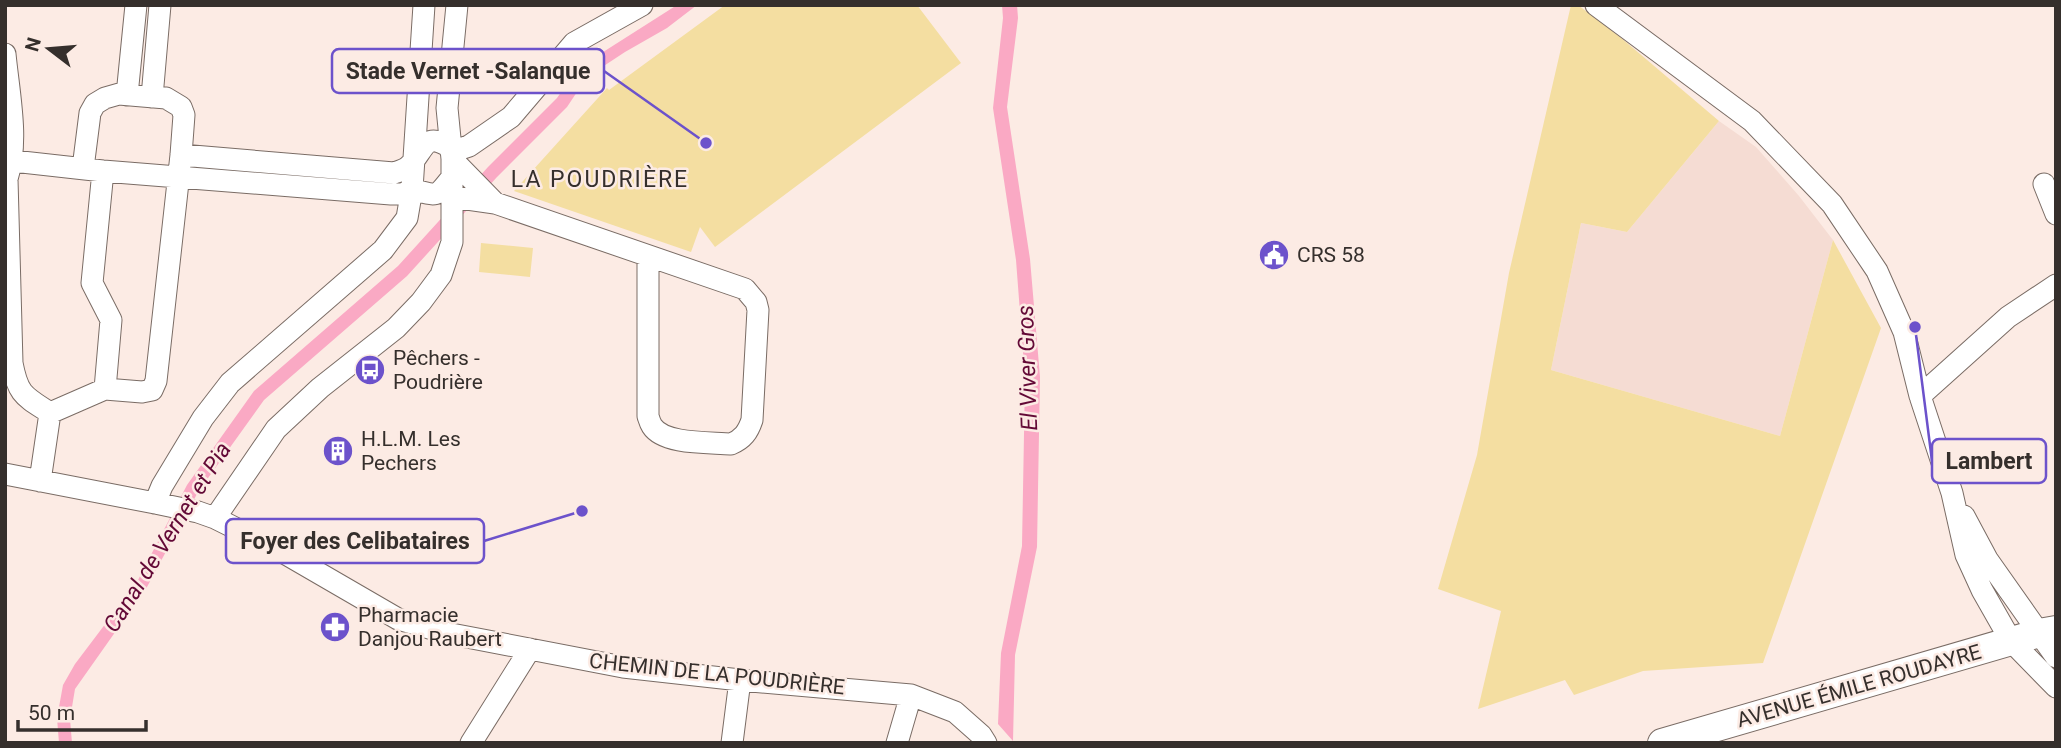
<svg xmlns="http://www.w3.org/2000/svg" width="2061" height="748" font-family="Roboto,sans-serif">
	<rect width="100%" height="100%" fill="#fcebe4"/>
	<!-- built -->
	<path fill="#f5dcd3" d="M 1719,121 L 1756,147 L 1799,196 L 1833,240 L 1780,436 L 1551,370 L 1581,223 L 1627,232 Z"/>
	<!-- green -->
	<path fill="#f4dea1" d="M 725,5 L 917,5 L 961,63 L 715,247 L 700,227 L 691,252 L 514,191 L 607,88 L 609,90 Z
		M 1571,5 L 1578,5 L 1620,37 L 1719,121 L 1627,232 L 1581,223 L 1551,370 L 1780,436 L 1833,240 L 1881,328 L 1763,663 L 1643,671 L 1574,695 L 1565,680 L 1478,709 L 1501,611 L 1438,589 L 1477,455 L 1509,273 Z
		M 481,243 L 533,248 L 530,277 L 479,272 Z"/>
	<!-- water -->
	<path fill="#faa9c4" d="M 677,5 L 697,5 L 667,28 L 625,52 L 587,77 L 567,107 L 497,177 L 407,276 L 264,400 L 198,492 L 147,587 L 75,689 L 70,719 L 72,743 L 59,743 L 57,718 L 63,685 L 75,664 L 137,582 L 187,485 L 254,391 L 398,266 L 488,167 L 557,98 L 578,68 Z
		M 1002,5 L 1017,5 L 1018,18 L 1007,107 L 1030,259 L 1040,377 L 1037,547 L 1015,655 L 1013,741 L 998,724 L 1001,653 L 1022,546 L 1025,378 L 1016,260 L 993,108 L 1003,18 Z"/>
	<g fill="none" stroke-linecap="round" stroke-linejoin="round">
		<!-- street casing -->
		<g stroke="#7a6c65" stroke-width="23">
			<path id="street" d="M 1596,5 L 1752,121 L 1832,204 L 1877,271 L 1904,332 L 1920,396 L 1952,493 L 1966,555 L 1982,590 L 2011,641 L 2056,687
				M 5,54 C 9,95 19,140 7,179 L 12,363 C 18,395 24,396 50,413
				M 127,95 L 136,5
				M 152,97 L 160,5
				M 451,152 L 469,146 L 511,117 L 574,43 L 642,5
				M 181,155 L 394,173 C 400,171 405,170 409,166 C 425,150 424,130 451,148
				M 452,159 L 495,203
				M 13,161 L 103,171 L 391,194 L 403,194 L 412,189 C 439,197 436,197 453,176
				M 103,171 L 92,283 L 111,320 L 105,389
				M 2044,184 L 2056,214
				M 453,197 L 495,203 L 745,289 L 756,302 L 758,310 L 752,420 C 748,432 743,439 731,444 C 711,442 664,445 652,426 C 650,423 649,419 648,416 L 648,257
				M 1920,396 L 2008,317 L 2056,285
				M 50,413 L 105,389 L 142,392 L 152,390 L 156,381 L 181,155 L 184,115 L 181,107 L 166,98 L 119,94 L 105,98 L 95,104 L 90,113 L 83,168
				M 5,474 L 155,503 L 198,512 L 215,518 L 279,550 L 398,619 L 446,633 L 623,667 L 740,680 L 911,695 L 955,712 L 981,735 L 986,743
				M 40,481 L 50,413
				M 155,503 L 162,486 L 203,418 L 230,383 L 383,250 L 407,218 L 412,189 L 424,5
				M 1964,516 L 1987,559 L 2056,657
				M 215,518 L 276,429 L 320,388 L 396,328 L 421,302 L 441,275 L 452,242 L 452,159 L 447,108 L 457,5
				M 471,743 L 530,649
				M 732,743 L 740,680
				M 897,743 L 911,695"/>
		</g>
		<!-- secondary casing -->
		<g stroke="#7a6c65" stroke-width="30">
			<path id="secondary" d="M 1662,743 L 2039,633 L 2056,630"/>
		</g>
		<!-- street -->
		<use href="#street" stroke="#fff" stroke-width="21"/>
		<!-- secondary -->
		<use href="#secondary" stroke="#fff" stroke-width="28"/>
	</g>
	<!-- icons -->
	<defs>
		<g id="civic-disc" transform="scale(1.575)"><circle r="9.5" fill="#6c52cb" stroke="#fcebe4"/><path d="M-.6-6.5H3V-4.5H.6V-3L4-1V1h2V6H-6V1h2V-1L-.6-3ZM-1.2 2.5V6h2.4V2.5Z" fill="#fff"/></g>
		<g id="bus-disc" transform="scale(1.575)"><circle r="9.5" fill="#6c52cb" stroke="#fcebe4"/><path d="M-5-6H5V4H4V6H2V4H-2V6H-4V4H-5ZM-3.5-4V0h7V-4ZM-3.5 1.2v1.5H-2V1.2ZM2 1.2v1.5H3.5V1.2Z" fill="#fff"/></g>
		<g id="building-disc" transform="scale(1.575)"><circle r="9.5" fill="#6c52cb" stroke="#fcebe4"/><path d="M-4-6H4V6H1V3H-1V6H-4ZM-2.5-4.3h1.7v1.8h-1.7ZM.8-4.3h1.7v1.8H.8ZM-2.5-1h1.7V.8h-1.7ZM.8-1h1.7V.8H.8Z" fill="#fff"/></g>
		<g id="pharmacy-disc" transform="scale(1.575)"><circle r="9.5" fill="#6c52cb" stroke="#fcebe4"/><path d="M-2-6h4v4h4v4h-4v4h-4v-4h-4v-4h4Z" fill="#fff"/></g>
	</defs>
	<g fill-rule="evenodd">
		<use href="#civic-disc" x="1274" y="255"/>
		<use href="#bus-disc" x="370" y="370"/>
		<use href="#building-disc" x="338" y="451"/>
		<use href="#pharmacy-disc" x="335" y="627"/>
	</g>
	<g text-anchor="middle" stroke-width="5" stroke-linejoin="round" paint-order="stroke">
		<!-- poi labels -->
		<g font-size="21" fill="#352f2c" stroke="#fcebe4" text-anchor="start">
			<text x="1297" y="262">CRS 58</text>
			<text x="393" y="365">Pêchers -<tspan x="393" dy="24">Poudrière</tspan></text>
			<text x="361" y="446">H.L.M. Les<tspan x="361" dy="24">Pechers</tspan></text>
			<text x="358" y="622">Pharmacie<tspan x="358" dy="24">Danjou Raubert</tspan></text>
		</g>
		<!-- street labels -->
		<g font-size="21" fill="#352f2c" stroke="#fcebe4">
			<text transform="translate(717 674) rotate(6)" y="7">CHEMIN DE LA POUDRIÈRE</text>
			<text transform="translate(1859 686) rotate(-16)" y="7">AVENUE ÉMILE ROUDAYRE</text>
		</g>
		<!-- neighbourhood labels -->
		<g font-size="23" letter-spacing="2" fill="#352f2c" stroke="#fcebe4">
			<text x="600" y="187">LA POUDRIÈRE</text>
		</g>
		<!-- water labels -->
		<g font-size="23" font-style="italic" fill="#630936" stroke="#fcebe4">
			<text transform="translate(1027 368) rotate(-92)" y="8">El Viver Gros</text>
			<text transform="translate(167 537) rotate(-58)" y="8">Canal de Vernet et Pia</text>
		</g>
	</g>
	<!-- callouts -->
	<path fill="none" stroke="#6c52cb" stroke-width="2.5" d="M706 143L604 71M1915 327L1932 461M582 511L484 541"/>
	<g fill="#6c52cb" stroke="#fcebe4" stroke-width="2.5">
		<circle cx="706" cy="143" r="7"/>
		<circle cx="1915" cy="327" r="7"/>
		<circle cx="582" cy="511" r="7"/>
	</g>
	<g fill="#fcebe4" stroke="#6c52cb" stroke-width="2.5">
		<rect x="332" y="49" width="272" height="44" rx="7"/>
		<rect x="1932" y="439" width="114" height="44" rx="7"/>
		<rect x="226" y="519" width="258" height="44" rx="7"/>
	</g>
	<g font-size="23" text-anchor="middle" font-weight="bold" fill="#352f2c">
		<text x="468" y="79">Stade Vernet -Salanque</text>
		<text x="1989" y="469">Lambert</text>
		<text x="355" y="549">Foyer des Celibataires</text>
	</g>
	<!-- border -->
	<rect width="2061" height="748" fill="none" stroke="#352f2c" stroke-width="14"/>
	<!-- north arrow -->
	<g transform="translate(49 49) rotate(286)" stroke="#fcebe4" stroke-width="5" paint-order="stroke">
	<path d="M0-5L12 26L0 18L-12 26Z" fill="#352f2c"/>
	<text y="-10" font-size="19" font-weight="bold" text-anchor="middle" fill="#352f2c">N</text>
	</g>
	<!-- scale -->
	<path d="M18 720v10h128v-10" fill="none" stroke="#352f2c" stroke-width="3.5"/>
	<text x="28" y="720" font-size="21" fill="#352f2c" stroke="#fcebe4" stroke-width="5" paint-order="stroke">50 m</text>
</svg>
